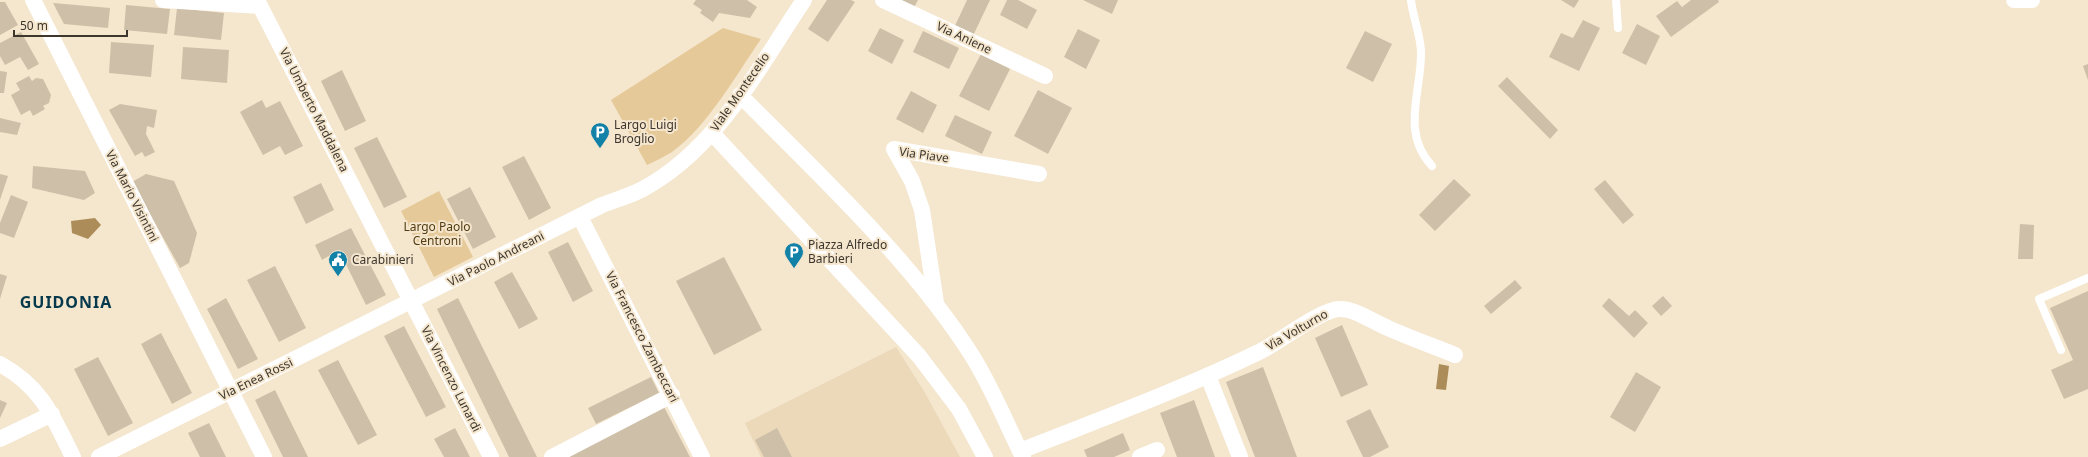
<svg xmlns="http://www.w3.org/2000/svg" width="2088" height="457" font-family="'Noto Sans',sans-serif">
	<rect width="100%" height="100%" fill="#f5e6ce"/>
	<!-- built -->
	<path fill="#ecd9ba" d="M 896,347 L 924,391 L 960,457 L 761,457 L 745,423 Z"/>
	<!-- green -->
	<path fill="#e6c999" d="M 723,28 L 761,39 C 736,75 708,126 672,152 C 664,157 655,161 647,165 L 611,100 Z
		M 439,191 L 473,257 L 434,277 L 401,211 Z"/>
	<!-- water -->
	<path fill="#ac8d59" d="M 95,218 L 101,225 L 88,239 L 72,233 L 71,221 Z
		M 1439,364 L 1449,366 L 1446,390 L 1436,389 Z"/>
	<!-- building -->
	<path fill="#cebfa8" d="M 696,0 L 747,0 L 757,7 L 750,18 L 719,13 L 713,22 L 700,13 L 702,10 L 693,4 Z
		M 827,0 L 851,0 L 855,2 L 828,42 L 808,29 Z
		M 892,0 L 918,0 L 912,11 Z
		M 967,0 L 990,0 L 972,38 L 953,30 Z
		M 1007,0 L 1018,0 L 1037,10 L 1027,29 L 1000,15 Z
		M 1083,0 L 1118,0 L 1112,14 Z
		M 1561,0 L 1579,0 L 1574,8 Z
		M 1691,0 L 1718,0 L 1719,2 L 1671,37 L 1656,16 L 1677,1 L 1682,7 Z
		M 0,2 L 5,2 L 18,25 L 0,35 Z
		M 53,3 L 110,8 L 108,28 L 64,24 Z
		M 126,5 L 170,9 L 167,34 L 124,30 Z
		M 177,8 L 224,13 L 221,40 L 174,35 Z
		M 1583,20 L 1600,28 L 1579,71 L 1549,57 L 1561,33 L 1573,38 Z
		M 1637,24 L 1660,36 L 1646,65 L 1622,53 Z
		M 880,28 L 904,40 L 892,64 L 868,51 Z
		M 1078,29 L 1100,40 L 1086,69 L 1064,57 Z
		M 923,31 L 959,48 L 949,69 L 913,52 Z
		M 1365,31 L 1392,44 L 1373,82 L 1346,68 Z
		M 21,32 L 39,64 L 28,70 L 20,57 L 5,65 L 0,56 L 0,43 Z
		M 111,42 L 154,45 L 151,77 L 109,73 Z
		M 183,47 L 229,50 L 227,83 L 181,79 Z
		M 981,54 L 1010,69 L 989,111 L 959,96 Z
		M 2088,64 L 2088,80 L 2083,66 Z
		M 342,70 L 366,121 L 345,131 L 321,81 Z
		M 0,71 L 7,72 L 4,93 L 0,93 Z
		M 29,76 L 32,81 L 36,78 L 43,79 L 51,95 L 49,103 L 43,106 L 45,109 L 33,116 L 30,110 L 21,115 L 11,95 L 20,90 L 16,83 Z
		M 1507,77 L 1558,130 L 1550,139 L 1498,86 Z
		M 1038,90 L 1072,108 L 1048,154 L 1014,136 Z
		M 911,91 L 937,105 L 923,133 L 896,119 Z
		M 262,100 L 266,108 L 280,101 L 303,146 L 285,155 L 280,146 L 263,155 L 240,112 Z
		M 120,104 L 157,110 L 154,128 L 147,126 L 146,134 L 155,152 L 145,157 L 142,152 L 135,156 L 109,110 Z
		M 955,115 L 992,132 L 982,154 L 945,136 Z
		M 0,118 L 21,123 L 17,135 L 0,132 Z
		M 377,137 L 407,197 L 384,208 L 354,148 Z
		M 524,156 L 551,208 L 529,220 L 502,167 Z
		M 33,166 L 85,171 L 95,193 L 84,200 L 32,188 Z
		M 0,174 L 8,176 L 0,200 Z
		M 146,174 L 174,181 L 197,233 L 189,263 L 180,268 L 132,182 Z
		M 1454,179 L 1471,195 L 1435,231 L 1419,215 Z
		M 1605,180 L 1634,215 L 1623,224 L 1594,189 Z
		M 321,183 L 334,210 L 306,224 L 293,197 Z
		M 470,187 L 496,237 L 473,249 L 447,199 Z
		M 11,195 L 28,202 L 14,238 L 0,233 L 0,223 Z
		M 2020,224 L 2034,225 L 2033,259 L 2018,259 Z
		M 351,228 L 386,295 L 366,305 L 339,250 L 322,260 L 315,245 Z
		M 568,242 L 593,291 L 573,302 L 548,252 Z
		M 724,257 L 762,330 L 714,355 L 676,281 Z
		M 275,266 L 306,328 L 279,342 L 247,280 Z
		M 512,272 L 538,319 L 519,329 L 494,282 Z
		M 0,274 L 7,276 L 0,299 Z
		M 1515,280 L 1522,288 L 1491,314 L 1484,306 Z
		M 2088,291 L 2088,389 L 2064,399 L 2051,370 L 2073,360 L 2050,308 Z
		M 1663,296 L 1672,306 L 1661,316 L 1652,306 Z
		M 226,298 L 258,359 L 238,369 L 207,309 Z
		M 458,298 L 537,457 L 509,457 L 437,309 Z
		M 1609,298 L 1629,316 L 1635,310 L 1648,323 L 1634,338 L 1602,306 Z
		M 1342,325 L 1368,385 L 1341,397 L 1315,338 Z
		M 404,326 L 446,407 L 426,417 L 384,336 Z
		M 161,333 L 192,393 L 172,404 L 141,344 Z
		M 98,357 L 133,423 L 108,436 L 74,369 Z
		M 338,360 L 377,435 L 358,445 L 318,370 Z
		M 1263,367 L 1297,457 L 1255,457 L 1226,382 Z
		M 1636,372 L 1661,387 L 1635,432 L 1610,417 Z
		M 651,377 L 659,393 L 596,424 L 588,408 Z
		M 275,390 L 308,457 L 283,457 L 255,400 Z
		M 0,400 L 7,403 L 0,418 Z
		M 1194,400 L 1215,457 L 1177,457 L 1160,413 Z
		M 663,405 L 690,457 L 563,457 Z
		M 1370,409 L 1389,447 L 1370,457 L 1363,457 L 1346,421 Z
		M 209,423 L 226,457 L 200,457 L 188,433 Z
		M 455,428 L 470,457 L 444,457 L 434,439 Z
		M 777,428 L 792,457 L 764,457 L 755,440 Z
		M 1123,433 L 1130,450 L 1114,457 L 1087,457 L 1084,450 Z"/>
	<g fill="none" stroke-linecap="round" stroke-linejoin="round">
		<!-- lane -->
		<path stroke="#fff" stroke-width="8" d="M 1411,0 C 1413,18 1420,33 1421,51 C 1422,91 1400,132 1432,166
			M 1616,0 L 1618,28
			M 2061,350 L 2039,299 L 2088,278"/>
		<!-- street -->
		<path stroke="#fff" stroke-width="16" d="M 33,0 L 264,457
			M 163,0 L 260,6
			M 257,0 L 491,457
			M 883,0 L 1045,76
			M 2014,0 L 2032,0
			M 740,95 C 819,175 911,260 971,354 C 992,387 1006,423 1023,457
			M 712,133 L 919,356 L 959,409 L 985,457
			M 580,217 L 702,457
			M 936,303 L 922,210 L 912,181 L 894,149 L 1039,174
			M 0,364 C 42,387 53,417 73,457
			M 1208,376 L 1240,457
			M 0,439 L 52,414
			M 1020,451 C 1101,419 1183,389 1261,351 C 1279,342 1323,308 1340,309 C 1356,309 1373,322 1388,328 C 1410,338 1433,346 1455,355
			M 99,457 L 602,205 C 615,200 629,196 641,190 C 717,150 758,68 804,0
			M 552,457 L 672,395
			M 1140,457 L 1157,450"/>
	</g>
	<!-- icons -->
	<defs>
		<g id="parking-pin" transform="scale(1)"><path d="M0 17L-7.5 6A9.5 9.5 0 1 1 7.5 6Z" fill="#1181a8" stroke="#f5e6ce"/><path d="M-3.5-5.5H1a3.5 3.5 0 0 1 0 7H-1V5.5H-3.5ZM-1-3.4V-.6H.8a1.4 1.4 0 0 0 0-2.8Z" fill="#fff"/></g>
		<g id="civic-pin" transform="scale(1)"><path d="M0 17L-7.5 6A9.5 9.5 0 1 1 7.5 6Z" fill="#1181a8" stroke="#f5e6ce"/><path d="M-.6-6.5H3V-4.5H.6V-3L4-1V1h2V6H-6V1h2V-1L-.6-3ZM-1.2 2.5V6h2.4V2.5Z" fill="#fff"/></g>
	</defs>
	<g fill-rule="evenodd">
		<use href="#parking-pin" x="600" y="132"/>
		<use href="#parking-pin" x="794" y="252"/>
		<use href="#civic-pin" x="338" y="260"/>
	</g>
	<g text-anchor="middle" stroke-width="4" stroke-linejoin="round" paint-order="stroke">
		<!-- street labels -->
		<g font-size="12" fill="#3c362d" stroke="#f5e6ce">
			<text transform="translate(964 38) rotate(25)" y="4">Via Aniene</text>
			<text transform="translate(740 92) rotate(-55)" y="4">Viale Montecelio</text>
			<text transform="translate(314 110) rotate(63)" y="4">Via Umberto Maddalena</text>
			<text transform="translate(924 155) rotate(8)" y="4">Via Piave</text>
			<text transform="translate(132 196) rotate(63)" y="4">Via Mario Visintini</text>
			<text transform="translate(496 259) rotate(-27)" y="4">Via Paolo Andreani</text>
			<text transform="translate(1297 330) rotate(-30)" y="4">Via Volturno</text>
			<text transform="translate(642 337) rotate(63)" y="4">Via Francesco Zambeccari</text>
			<text transform="translate(256 379) rotate(-26)" y="4">Via Enea Rossi</text>
			<text transform="translate(451 379) rotate(63)" y="4">Via Vincenzo Lunardi</text>
		</g>
		<!-- poi labels -->
		<g font-size="12" fill="#3c362d" stroke="#f5e6ce" text-anchor="start">
			<text x="614" y="129">Largo Luigi<tspan x="614" dy="14">Broglio</tspan></text>
			<text x="808" y="249">Piazza Alfredo<tspan x="808" dy="14">Barbieri</tspan></text>
			<text x="352" y="264">Carabinieri</text>
		</g>
		<!-- park labels -->
		<g font-size="12" fill="#523b11" stroke="#f5e6ce">
			<text x="437" y="231">Largo Paolo<tspan x="437" dy="14">Centroni</tspan></text>
		</g>
		<!-- district labels -->
		<g font-size="16" font-weight="bold" letter-spacing="1" fill="#06394c" stroke="#f5e6ce">
			<text x="66" y="308">GUIDONIA</text>
		</g>
	</g>
	<!-- scale -->
	<path d="M14 30v6h113v-6" fill="none" stroke="#3c362d" stroke-width="2"/>
	<text x="20" y="30" font-size="12" fill="#3c362d" stroke="#f5e6ce" stroke-width="3" paint-order="stroke">50 m</text>
</svg>
